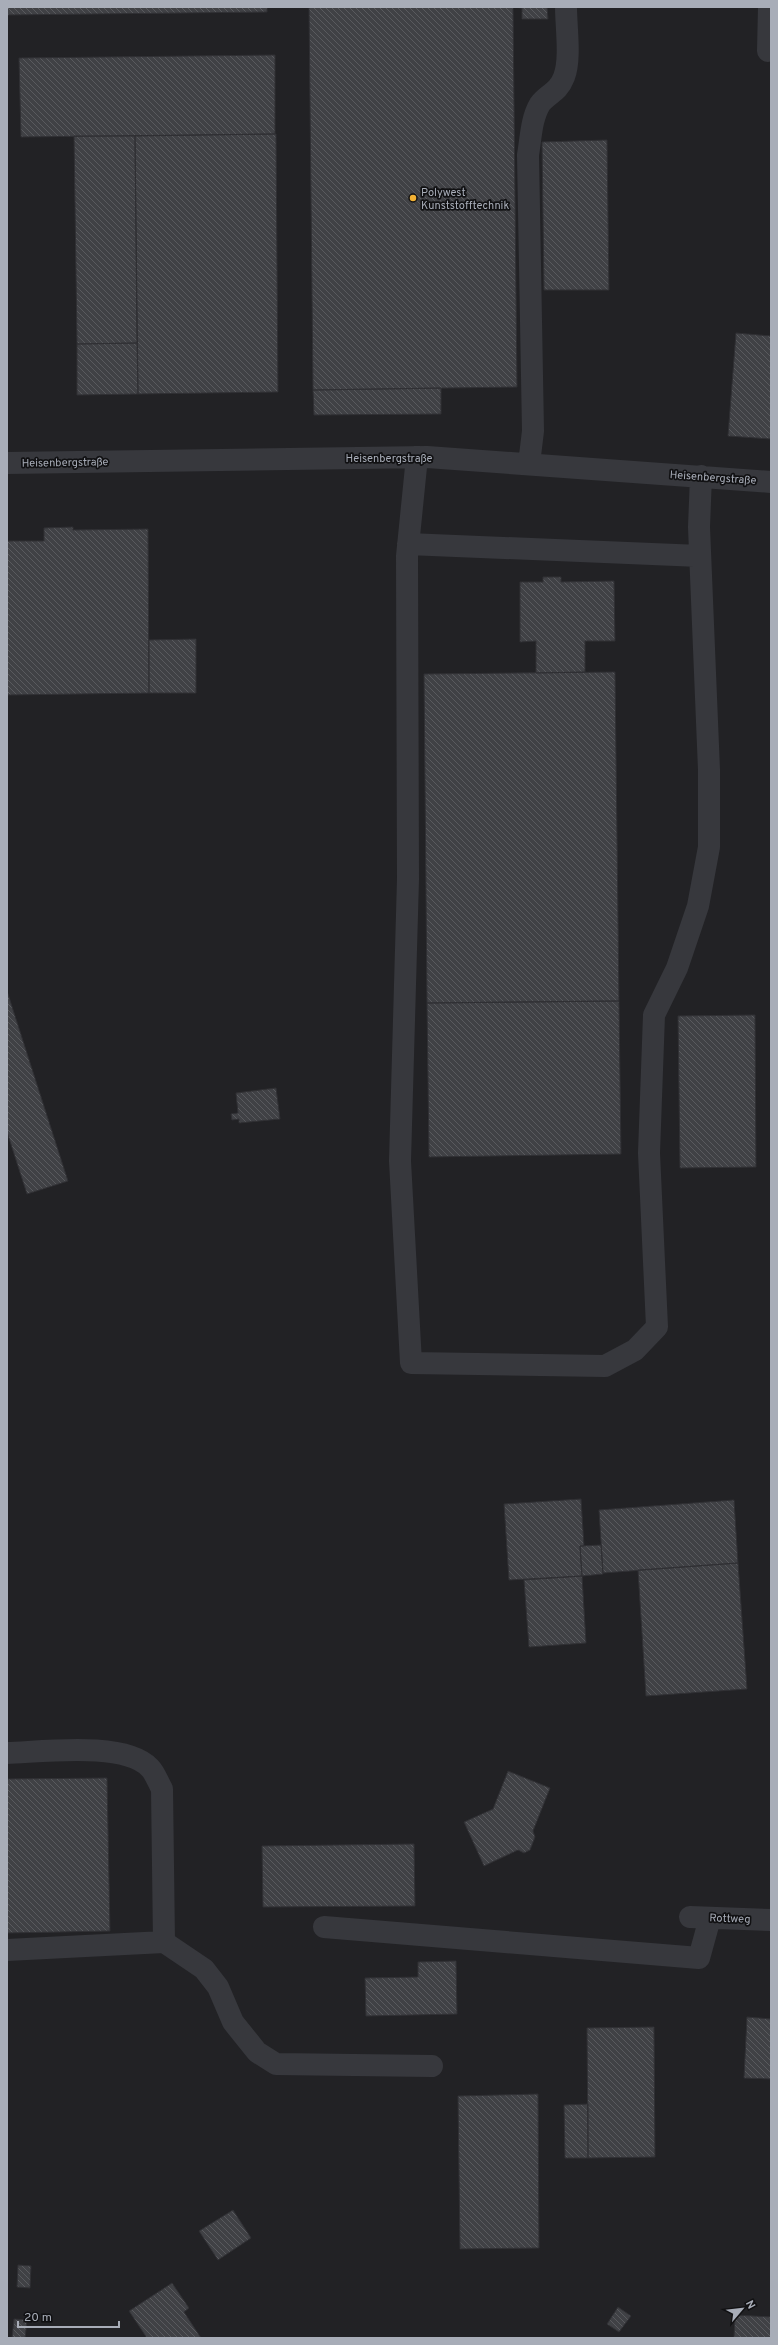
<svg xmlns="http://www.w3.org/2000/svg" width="778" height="2345" font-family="Overpass,sans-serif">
	<defs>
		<pattern id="building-back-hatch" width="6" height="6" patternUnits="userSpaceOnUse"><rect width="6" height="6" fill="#404145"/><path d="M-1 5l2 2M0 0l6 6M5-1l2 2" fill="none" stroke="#595a5e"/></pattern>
	</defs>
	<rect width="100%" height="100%" fill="#161618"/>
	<!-- built -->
	<path fill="#222225" d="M 7,7 L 771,7 L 771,2338 L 7,2338 Z"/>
	<!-- building -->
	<path fill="url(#building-back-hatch)" stroke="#303034" d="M 7,7 L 267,7 L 267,12 L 7,15 Z
		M 309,7 L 513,7 L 517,387 L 313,390 Z
		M 513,7 L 547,7 L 548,19 L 522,19 L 522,8 Z
		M 275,55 L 275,134 L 21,137 L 19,58 Z
		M 276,134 L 278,392 L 138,394 L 135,136 Z
		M 74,136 L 135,136 L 137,343 L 77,344 Z
		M 607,140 L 609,290 L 544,290 L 542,142 Z
		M 736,333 L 771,336 L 771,439 L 728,436 Z
		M 137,343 L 138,394 L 77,395 L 77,344 Z
		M 441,388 L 441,414 L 314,415 L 313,390 Z
		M 73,527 L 73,530 L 148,529 L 149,693 L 7,695 L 7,541 L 44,541 L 44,528 Z
		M 543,577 L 561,577 L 561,582 L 614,581 L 615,641 L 585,641 L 585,672 L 536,673 L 536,641 L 520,642 L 520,582 L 543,582 Z
		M 196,639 L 196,693 L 149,693 L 149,640 Z
		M 615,672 L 619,1001 L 427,1003 L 424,674 Z
		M 7,991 L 68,1181 L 27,1194 L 7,1132 Z
		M 619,1001 L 621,1154 L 429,1157 L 427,1003 Z
		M 755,1015 L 756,1167 L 680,1168 L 678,1016 Z
		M 276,1088 L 280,1119 L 239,1123 L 239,1119 L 232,1120 L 231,1114 L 238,1113 L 236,1093 Z
		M 581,1499 L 584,1546 L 580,1546 L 582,1576 L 509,1580 L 504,1504 Z
		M 734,1500 L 738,1563 L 603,1573 L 599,1510 Z
		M 601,1545 L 603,1574 L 582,1576 L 580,1546 Z
		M 738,1563 L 747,1689 L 646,1696 L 638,1570 Z
		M 582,1576 L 586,1643 L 529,1647 L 524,1580 Z
		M 508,1771 L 550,1788 L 533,1831 L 535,1837 L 530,1850 L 524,1853 L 518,1850 L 484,1866 L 464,1822 L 493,1809 Z
		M 107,1778 L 110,1931 L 7,1933 L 7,1779 Z
		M 414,1844 L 415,1906 L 263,1907 L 262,1846 Z
		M 456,1961 L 457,2014 L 366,2016 L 365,1978 L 418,1977 L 418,1962 Z
		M 747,2017 L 771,2019 L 771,2079 L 744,2078 Z
		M 654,2027 L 655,2157 L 588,2158 L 587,2028 Z
		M 538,2094 L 539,2248 L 460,2249 L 458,2096 Z
		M 588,2104 L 588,2158 L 565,2158 L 564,2105 Z
		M 233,2210 L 251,2238 L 218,2260 L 199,2231 Z
		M 18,2265 L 31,2266 L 30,2288 L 17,2287 Z
		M 172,2283 L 189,2308 L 184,2312 L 201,2338 L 147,2338 L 129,2311 Z
		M 618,2307 L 631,2316 L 619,2332 L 607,2324 Z
		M 735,2315 L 771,2317 L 771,2338 L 734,2338 Z
		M 14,2319 L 27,2320 L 25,2338 L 12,2338 Z"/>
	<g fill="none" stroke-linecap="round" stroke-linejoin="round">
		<!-- minor -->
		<path stroke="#37383d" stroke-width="22" d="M 768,51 L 769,7
			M 417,457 L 407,556 L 408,879 L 400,1161 L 411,1363 L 605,1366 L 635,1350 L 657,1327 L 649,1153 L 654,1015 L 677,968 L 698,906 L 709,847 L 709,770 L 699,527 L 701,476
			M 7,463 L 427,457 L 771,482
			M 529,464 L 533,431 L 528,155 C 531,138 531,119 540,104 C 547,94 558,93 564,77 C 571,59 566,27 566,7
			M 408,544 L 700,556
			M 7,1753 C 42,1752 125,1741 150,1768 C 155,1773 158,1782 162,1789 L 164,1942 L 204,1969 L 218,1987 L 233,2022 L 257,2052 L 276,2064 L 432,2066
			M 690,1917 L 771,1920
			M 324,1927 L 699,1958 L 710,1918
			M 7,1950 L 164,1942"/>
	</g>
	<!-- markers -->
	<circle fill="#f2b134" stroke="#111113" stroke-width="1.5" cx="413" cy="198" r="4"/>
	<g text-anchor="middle" stroke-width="3.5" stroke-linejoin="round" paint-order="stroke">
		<!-- poi labels -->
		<g font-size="11" fill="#a8adb8" stroke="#111113" text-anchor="start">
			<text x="421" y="196">Polywest<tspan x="421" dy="13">Kunststofftechnik</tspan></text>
		</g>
		<!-- street labels -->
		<g font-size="11" fill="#a8adb8" stroke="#111113">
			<text x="389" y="462">Heisenbergstraße</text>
			<text transform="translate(65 462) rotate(-1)" y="4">Heisenbergstraße</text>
			<text transform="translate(713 477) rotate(4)" y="4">Heisenbergstraße</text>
			<text transform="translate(730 1918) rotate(2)" y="4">Rottweg</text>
		</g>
	</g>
	<!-- border -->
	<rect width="778" height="2345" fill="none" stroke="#a8adb8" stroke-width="16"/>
	<!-- north arrow -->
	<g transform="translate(742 2309) rotate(62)" stroke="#111113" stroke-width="3" paint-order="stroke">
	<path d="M0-3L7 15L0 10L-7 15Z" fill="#a8adb8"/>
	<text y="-6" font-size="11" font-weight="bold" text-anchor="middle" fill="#a8adb8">N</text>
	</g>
	<!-- scale -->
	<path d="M18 2321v6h101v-6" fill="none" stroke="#a8adb8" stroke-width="2"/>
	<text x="24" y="2321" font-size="12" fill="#a8adb8" stroke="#111113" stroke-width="3" paint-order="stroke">20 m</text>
</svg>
